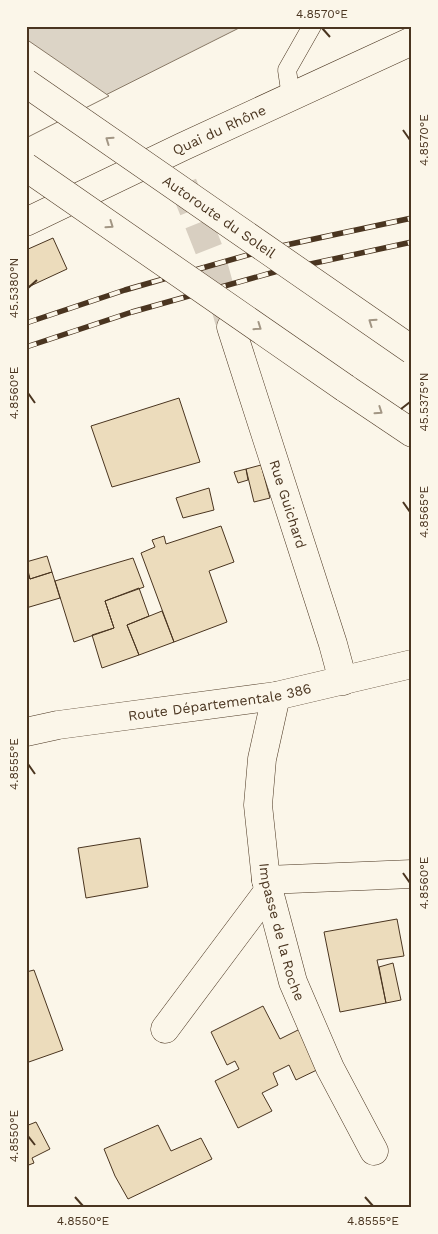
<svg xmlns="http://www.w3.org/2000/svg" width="438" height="1234" font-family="'Work Sans',sans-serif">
	<rect width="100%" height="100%" fill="#fbf6e9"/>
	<!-- water -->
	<path fill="#dcd4c6" stroke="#887966" d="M 26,26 L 243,26 L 26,135 Z"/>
	<!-- pier -->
	<path fill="#fbf6e9" stroke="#887966" d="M 26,39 L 109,96 L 26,138 Z"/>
	<!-- building -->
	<path fill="#ecdcbc" stroke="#4a3520" d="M 53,238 L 67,269 L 26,288 L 26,250 Z
		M 179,398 L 200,462 L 112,487 L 91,426 Z
		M 261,465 L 270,498 L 254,502 L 246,469 Z
		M 246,469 L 248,480 L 238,483 L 234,472 Z
		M 209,488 L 214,510 L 183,518 L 176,498 Z
		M 221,526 L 234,562 L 209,571 L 227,622 L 174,642 L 141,553 L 155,547 L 152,540 L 164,536 L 166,544 Z
		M 47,556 L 52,572 L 30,579 L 26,562 Z
		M 133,558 L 144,587 L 105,601 L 114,628 L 74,642 L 55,581 Z
		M 26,567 L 30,579 L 52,572 L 60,598 L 26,608 Z
		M 139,588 L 149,616 L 127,625 L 139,655 L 102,668 L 92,635 L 114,628 L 105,601 Z
		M 162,611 L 174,642 L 139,655 L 127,625 Z
		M 140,838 L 148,887 L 86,898 L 78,848 Z
		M 397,919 L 404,956 L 377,960 L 386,1003 L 340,1012 L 324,932 Z
		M 393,963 L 401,1000 L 386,1003 L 379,967 Z
		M 34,970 L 63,1050 L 26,1063 L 26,972 Z
		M 263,1006 L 280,1039 L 302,1028 L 321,1068 L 296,1080 L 289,1065 L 273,1073 L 278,1085 L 262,1093 L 272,1111 L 238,1128 L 215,1081 L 239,1069 L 235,1061 L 227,1065 L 211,1032 Z
		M 36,1122 L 50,1149 L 32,1158 L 34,1163 L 26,1166 L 26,1126 Z
		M 158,1125 L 171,1151 L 201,1138 L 212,1159 L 128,1199 L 115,1176 L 104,1149 Z"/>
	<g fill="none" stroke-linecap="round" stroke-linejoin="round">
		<!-- street-tunnel -->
		<path stroke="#d8cfc1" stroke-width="28" stroke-dasharray="28 14" stroke-linecap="butt" d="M 183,184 L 210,252 L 229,321"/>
		<!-- lane casing -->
		<g stroke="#4a3520" stroke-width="19">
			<path id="lane" d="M 291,97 L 287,70 L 312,26"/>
		</g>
		<!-- street casing -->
		<g stroke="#4a3520" stroke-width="29">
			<g id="street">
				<path id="s1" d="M 26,222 L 182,147 L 412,41"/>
				<path id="s2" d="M 231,327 L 333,644 L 343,681"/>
				<path id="s3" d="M 276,696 L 262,759 L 258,805 L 266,880 L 293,982 L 330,1068 L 374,1151"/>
				<path d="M 266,880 L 412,874"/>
				<path d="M 165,1029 L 269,890"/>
			</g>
		</g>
		<!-- primary casing -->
		<g stroke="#4a3520" stroke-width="29">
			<g id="primary">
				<path id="s4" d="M 26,732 L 58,725 L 276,696 L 412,664"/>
			</g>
		</g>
		<!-- highway casing -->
		<g stroke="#4a3520" stroke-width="29">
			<path id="highway" d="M 345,388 L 412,433"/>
		</g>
		<!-- lane -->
		<use href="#lane" stroke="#fbf6e9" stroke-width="18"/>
		<!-- street -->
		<use href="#street" stroke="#fbf6e9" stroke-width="28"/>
		<!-- primary -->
		<use href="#primary" stroke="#fbf6e9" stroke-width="28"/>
		<!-- highway -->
		<use href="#highway" stroke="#fbf6e9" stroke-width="28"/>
		<!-- rail casing -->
		<g stroke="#4a3520" stroke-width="5.5">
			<path id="rail" d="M 26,323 L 125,290 L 272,248 L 412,218
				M 26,347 L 132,312 L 278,271 L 412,242"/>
		</g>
		<!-- rail -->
		<use href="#rail" stroke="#fbf6e9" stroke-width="4" stroke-dasharray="11" stroke-linecap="butt"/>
		<!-- highway-bridge casing -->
		<g stroke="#4a3520" stroke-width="29" stroke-linecap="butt">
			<g id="highway-bridge">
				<path id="s5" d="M 26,83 L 412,350"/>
				<path d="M 26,167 L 345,388"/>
			</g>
		</g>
		<!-- highway-bridge -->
		<use href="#highway-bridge" stroke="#fbf6e9" stroke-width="28"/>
	</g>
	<!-- one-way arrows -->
	<defs><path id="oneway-chevron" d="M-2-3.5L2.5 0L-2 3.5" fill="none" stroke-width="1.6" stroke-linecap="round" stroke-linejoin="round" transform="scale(1.25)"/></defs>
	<g stroke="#a29684">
		<use href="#oneway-chevron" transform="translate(109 140) rotate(-145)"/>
		<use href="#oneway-chevron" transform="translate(110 225) rotate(35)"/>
		<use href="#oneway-chevron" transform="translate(372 322) rotate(-145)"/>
		<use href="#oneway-chevron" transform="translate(258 327) rotate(35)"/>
		<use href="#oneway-chevron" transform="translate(379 411) rotate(34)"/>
	</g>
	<!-- ticks -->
	<path fill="none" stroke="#4a3520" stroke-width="2" d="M 322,28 L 330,37M 403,130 L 410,140M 28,288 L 37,280M 28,393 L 35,403M 401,409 L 410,402M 403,502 L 410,512M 28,764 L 35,774M 403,873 L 410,883M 28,1136 L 35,1145M 75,1197 L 83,1206M 365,1197 L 373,1206"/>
	<g text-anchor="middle" stroke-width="4" stroke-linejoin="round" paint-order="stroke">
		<!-- street labels -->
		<g font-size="14" fill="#4a3520" stroke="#fbf6e9">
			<text dy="5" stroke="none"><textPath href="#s1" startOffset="214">Quai du Rhône</textPath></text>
			<text dy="5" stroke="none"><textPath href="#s5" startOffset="235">Autoroute du Soleil</textPath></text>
			<text dy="5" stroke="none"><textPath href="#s2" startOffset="186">Rue Guichard</textPath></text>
			<text dy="5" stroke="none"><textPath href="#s4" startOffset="196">Route Départementale 386</textPath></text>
			<text dy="5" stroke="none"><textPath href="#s3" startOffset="240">Impasse de la Roche</textPath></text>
		</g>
	</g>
	<!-- border -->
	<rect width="438" height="1234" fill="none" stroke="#fbf6e9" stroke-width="55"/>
	<rect x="28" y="28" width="382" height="1178" fill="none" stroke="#4a3520" stroke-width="2"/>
	<g font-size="12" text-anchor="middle" fill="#4a3520">
		<text x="322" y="18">4.8570°E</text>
		<text transform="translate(424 140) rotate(-90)" y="4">4.8570°E</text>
		<text transform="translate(14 288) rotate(-90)" y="4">45.5380°N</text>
		<text transform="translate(14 393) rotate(-90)" y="4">4.8560°E</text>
		<text transform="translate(424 402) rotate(-90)" y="4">45.5375°N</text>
		<text transform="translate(424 512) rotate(-90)" y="4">4.8565°E</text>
		<text transform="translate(14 764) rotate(-90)" y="4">4.8555°E</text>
		<text transform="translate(424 883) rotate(-90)" y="4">4.8560°E</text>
		<text transform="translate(14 1136) rotate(-90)" y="4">4.8550°E</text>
		<text x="83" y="1225">4.8550°E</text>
		<text x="373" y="1225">4.8555°E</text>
	</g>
</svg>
